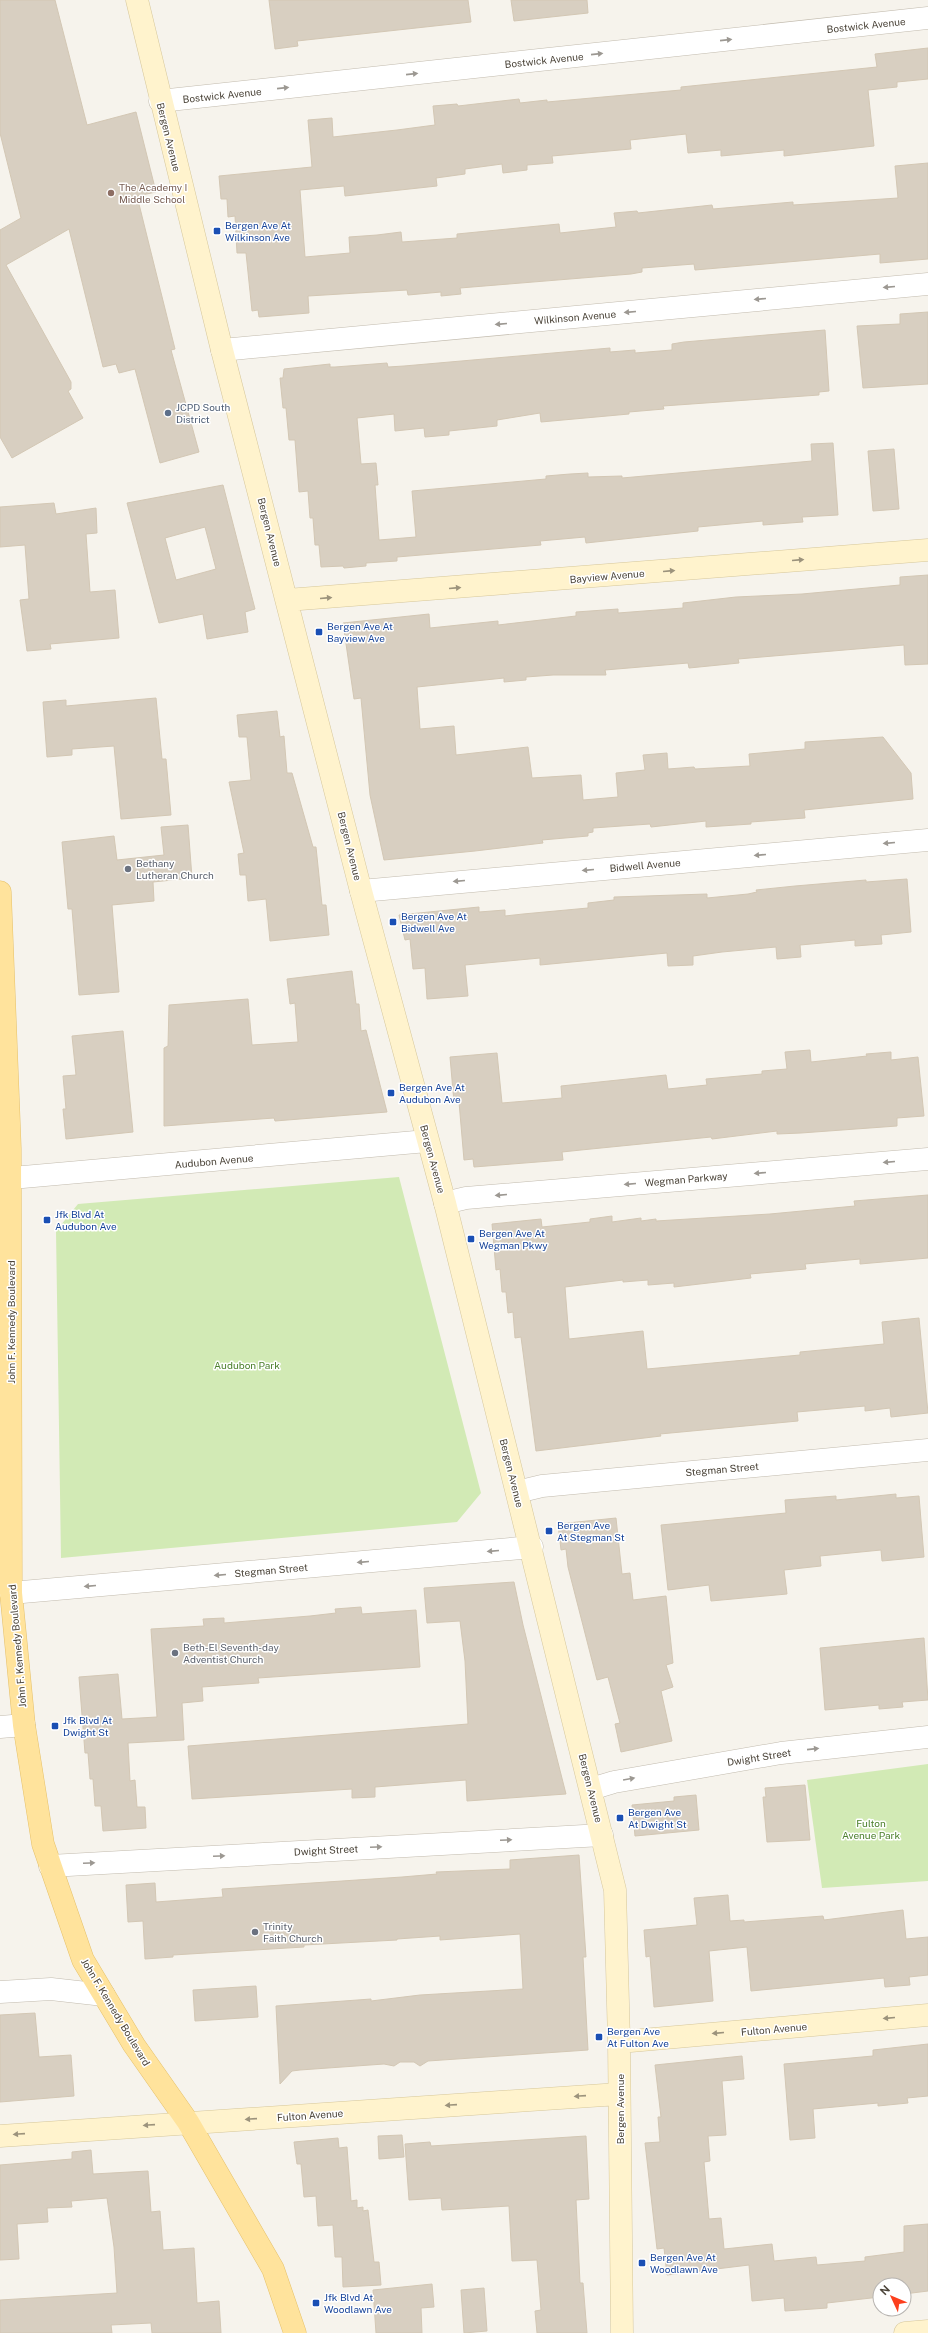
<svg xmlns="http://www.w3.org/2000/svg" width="928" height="2333" font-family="'Public Sans',sans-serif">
	<rect width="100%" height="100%" fill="#f6f3ec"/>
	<!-- green -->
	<path fill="#d2eab5" d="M 399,1177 L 481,1493 L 457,1522 L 61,1558 L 56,1231 L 78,1204 Z
		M 928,1764 L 928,1881 L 822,1888 L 807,1780 Z"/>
	<!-- building -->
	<path fill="#d8cfc1" stroke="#d3c7b4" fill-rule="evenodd" d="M 0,0 L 55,0 L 87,125 L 136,112 L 156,192 L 137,196 L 175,349 L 171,350 L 199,452 L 160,463 L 135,369 L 119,373 L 116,364 L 103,367 L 69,229 L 6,265 L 71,382 L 71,389 L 68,391 L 83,418 L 12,458 L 0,437 L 0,230 L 21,218 L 0,133 Z
		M 269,0 L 468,0 L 471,22 L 297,41 L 298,46 L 275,49 Z
		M 511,0 L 587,0 L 588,13 L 514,21 Z
		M 928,48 L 928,79 L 897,82 L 897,87 L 868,90 L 874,146 L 784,156 L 784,150 L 721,156 L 721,150 L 688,153 L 686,134 L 630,140 L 631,149 L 552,156 L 553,163 L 527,165 L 527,170 L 503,173 L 502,164 L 465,169 L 465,174 L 436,178 L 437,186 L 345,196 L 344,186 L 300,190 L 305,257 L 350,253 L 349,237 L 377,235 L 401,232 L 402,242 L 457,238 L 457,234 L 559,224 L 560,233 L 616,227 L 614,213 L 637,211 L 638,213 L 712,205 L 713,209 L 793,202 L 793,205 L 898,198 L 895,166 L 928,163 L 928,259 L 880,263 L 880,254 L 695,270 L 694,264 L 642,268 L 642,272 L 631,274 L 460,288 L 461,294 L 441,296 L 441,292 L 408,295 L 407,290 L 308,296 L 309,313 L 259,317 L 258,310 L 252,311 L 246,253 L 237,253 L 235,216 L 228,217 L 227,199 L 221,199 L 219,176 L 312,167 L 308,120 L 332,118 L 333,137 L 397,130 L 435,125 L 433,106 L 457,104 L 458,106 L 519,99 L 520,103 L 547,100 L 547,102 L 681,90 L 681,87 L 877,67 L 875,54 Z
		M 928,312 L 928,384 L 863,388 L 857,326 L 900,324 L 900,314 Z
		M 825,330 L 829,391 L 819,392 L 819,395 L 663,406 L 664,409 L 629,412 L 629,414 L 541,422 L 540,413 L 497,420 L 497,426 L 449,431 L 449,435 L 425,437 L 424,428 L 395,431 L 394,414 L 357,418 L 361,464 L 376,463 L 378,485 L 375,485 L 379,540 L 416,537 L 412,491 L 546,479 L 546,476 L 570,474 L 588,473 L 588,477 L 622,476 L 622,478 L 812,461 L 811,444 L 833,443 L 838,515 L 802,517 L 803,522 L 763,525 L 763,521 L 698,527 L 698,531 L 586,543 L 585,537 L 540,541 L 541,545 L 397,557 L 397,561 L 366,563 L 366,566 L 344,568 L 343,566 L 321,567 L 319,545 L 315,545 L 313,518 L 310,518 L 308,491 L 299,492 L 295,440 L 289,440 L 286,408 L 283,408 L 280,378 L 283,378 L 284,369 L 330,364 L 330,367 L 335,367 L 387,363 L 388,367 L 404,366 L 610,348 L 610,352 L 635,350 L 635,353 L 672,350 L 672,344 L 684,342 Z
		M 894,449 L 899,509 L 873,511 L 868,451 Z
		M 223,485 L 255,609 L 245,612 L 248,632 L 207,639 L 203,614 L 159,623 L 127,503 ZM 205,527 L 216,569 L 176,580 L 165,538 Z
		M 54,503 L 56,514 L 96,508 L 97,533 L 86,534 L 90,592 L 115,590 L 119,638 L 50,644 L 51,649 L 27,651 L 20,600 L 29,599 L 25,545 L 0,547 L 0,507 Z
		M 928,575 L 928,664 L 905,665 L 904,645 L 738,659 L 739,663 L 689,668 L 688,663 L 605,670 L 606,675 L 553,675 L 526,677 L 526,680 L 504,682 L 504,678 L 417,687 L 420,729 L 454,726 L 456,755 L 528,747 L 532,778 L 581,775 L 583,800 L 618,797 L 616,773 L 645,770 L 643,755 L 667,753 L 668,769 L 694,767 L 695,769 L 750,766 L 749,754 L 805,749 L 805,742 L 883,737 L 911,773 L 913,799 L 804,810 L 805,818 L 751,822 L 751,824 L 706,827 L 706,821 L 651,827 L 650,824 L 593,828 L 593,832 L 588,833 L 588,836 L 542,840 L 543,843 L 475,851 L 384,860 L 370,795 L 361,698 L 354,699 L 343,623 L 429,614 L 430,628 L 498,621 L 498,625 L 576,616 L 576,612 L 618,609 L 618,613 L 683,608 L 683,603 L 736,597 L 802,594 L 900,585 L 900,577 Z
		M 156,698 L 162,759 L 166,759 L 171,815 L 121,819 L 114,746 L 72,749 L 72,755 L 47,757 L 43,702 L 66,700 L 66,706 Z
		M 277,711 L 280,737 L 284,736 L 287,773 L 292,773 L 313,847 L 316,847 L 322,905 L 326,905 L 329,935 L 270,941 L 266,899 L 248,901 L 246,875 L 240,875 L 238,854 L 244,853 L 229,782 L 251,780 L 247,737 L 239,737 L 237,715 Z
		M 188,825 L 192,878 L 153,882 L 154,901 L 112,905 L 119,992 L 79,995 L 72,909 L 68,909 L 62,842 L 114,836 L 117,860 L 164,855 L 161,827 Z
		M 907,879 L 911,932 L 881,935 L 882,944 L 855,946 L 855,940 L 800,945 L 801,957 L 777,959 L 776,947 L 722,952 L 693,956 L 693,965 L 668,966 L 667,953 L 540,965 L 540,958 L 465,965 L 468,996 L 427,999 L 425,968 L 413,969 L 410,939 L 405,940 L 399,915 L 479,907 L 479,912 L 505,910 L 505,916 L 523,914 L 588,908 L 588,903 L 614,900 L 614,897 L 707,894 L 707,898 L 748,894 L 757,892 L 756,890 L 795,886 L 866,880 L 866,882 Z
		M 352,971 L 356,1004 L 359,1004 L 361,1031 L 366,1030 L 387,1112 L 275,1121 L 274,1118 L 164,1126 L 164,1048 L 168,1046 L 169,1005 L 248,999 L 252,1045 L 298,1042 L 295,1003 L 290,1004 L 287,979 Z
		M 123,1031 L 133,1132 L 66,1139 L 63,1109 L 66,1109 L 63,1076 L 76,1075 L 72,1036 Z
		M 810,1050 L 811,1062 L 867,1056 L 866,1054 L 891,1052 L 891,1060 L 918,1057 L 924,1116 L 897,1118 L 897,1126 L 801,1133 L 777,1134 L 777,1131 L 712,1139 L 711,1137 L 581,1150 L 562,1152 L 563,1160 L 474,1167 L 473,1159 L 464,1160 L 459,1102 L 454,1102 L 450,1057 L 497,1053 L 502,1103 L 562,1098 L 561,1086 L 666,1075 L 668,1089 L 707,1085 L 706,1079 L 762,1074 L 762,1071 L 787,1069 L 785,1052 Z
		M 928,1195 L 928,1258 L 860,1264 L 860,1259 L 805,1264 L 806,1269 L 750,1274 L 751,1278 L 674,1287 L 674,1283 L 648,1285 L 648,1280 L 623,1282 L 623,1280 L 565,1287 L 569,1339 L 643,1331 L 647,1369 L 800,1355 L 800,1352 L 884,1344 L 882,1322 L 919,1318 L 928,1413 L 891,1417 L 890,1408 L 865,1411 L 865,1406 L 797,1412 L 798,1421 L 660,1434 L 661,1436 L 536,1451 L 521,1337 L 515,1338 L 513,1312 L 508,1313 L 506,1292 L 502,1292 L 500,1269 L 496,1270 L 492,1224 L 541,1219 L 542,1227 L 590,1222 L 590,1219 L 612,1216 L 612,1222 L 641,1218 L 641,1221 L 656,1219 L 656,1221 L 770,1214 L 855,1206 L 854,1201 Z
		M 896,1494 L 896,1498 L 919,1496 L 924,1557 L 882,1561 L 881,1550 L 820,1556 L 821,1566 L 784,1570 L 787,1594 L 711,1601 L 709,1585 L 668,1590 L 661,1525 L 786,1513 L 785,1500 L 836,1496 L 836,1500 Z
		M 616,1518 L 622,1574 L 630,1573 L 633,1600 L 666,1596 L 673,1663 L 666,1665 L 673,1687 L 661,1691 L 672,1741 L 621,1752 L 615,1724 L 620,1723 L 608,1677 L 597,1680 L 568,1567 L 566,1549 L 561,1550 L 558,1524 Z
		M 514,1582 L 523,1625 L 566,1794 L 467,1801 L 466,1780 L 375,1787 L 375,1797 L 352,1798 L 352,1789 L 192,1799 L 188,1746 L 468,1724 L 465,1661 L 460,1621 L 427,1623 L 424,1588 Z
		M 361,1607 L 362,1614 L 416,1610 L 420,1667 L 258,1678 L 259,1683 L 202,1687 L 203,1701 L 182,1703 L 184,1740 L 128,1743 L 130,1781 L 135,1780 L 137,1807 L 145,1807 L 146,1828 L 103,1831 L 101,1806 L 95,1806 L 93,1779 L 90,1779 L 88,1753 L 85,1753 L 79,1677 L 118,1674 L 122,1719 L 157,1717 L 151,1629 L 204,1626 L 203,1619 L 224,1618 L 224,1623 L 310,1616 L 336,1613 L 335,1609 Z
		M 924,1638 L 928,1700 L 902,1702 L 903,1707 L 879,1709 L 879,1705 L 825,1710 L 820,1648 Z
		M 805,1785 L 810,1840 L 767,1842 L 763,1797 L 766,1797 L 765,1788 Z
		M 696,1795 L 699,1830 L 635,1836 L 632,1805 L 674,1801 L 674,1797 Z
		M 579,1855 L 586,1957 L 583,1957 L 588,2050 L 428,2061 L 420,2066 L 414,2062 L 400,2062 L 394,2066 L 384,2064 L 300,2070 L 292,2071 L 280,2084 L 276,2006 L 371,1999 L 371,2001 L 420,1995 L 523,1989 L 520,1934 L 440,1940 L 440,1936 L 397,1939 L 397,1940 L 304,1945 L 304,1947 L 173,1955 L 173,1957 L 145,1959 L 143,1921 L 128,1922 L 126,1885 L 155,1883 L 156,1902 L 223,1897 L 222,1889 L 402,1877 L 437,1874 L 436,1872 L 510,1869 L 510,1860 Z
		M 728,1895 L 730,1921 L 744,1920 L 744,1922 L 823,1916 L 824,1920 L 903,1910 L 906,1939 L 928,1937 L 928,1975 L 909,1977 L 910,1985 L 885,1987 L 884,1978 L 751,1991 L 747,1947 L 709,1951 L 713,2001 L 654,2007 L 650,1956 L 646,1957 L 644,1930 L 697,1925 L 694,1898 Z
		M 256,1986 L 258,2017 L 195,2021 L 193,1990 Z
		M 35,2013 L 39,2057 L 71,2055 L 74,2096 L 0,2102 L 0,2015 Z
		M 928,2044 L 928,2096 L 907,2098 L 908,2103 L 878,2106 L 878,2103 L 813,2109 L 815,2138 L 790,2140 L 784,2064 L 873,2056 L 873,2050 Z
		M 742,2056 L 744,2079 L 722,2081 L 726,2135 L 708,2136 L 710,2161 L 704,2162 L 709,2219 L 721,2218 L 724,2249 L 772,2244 L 774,2261 L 816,2257 L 817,2265 L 865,2261 L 865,2257 L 904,2252 L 904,2226 L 928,2224 L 928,2291 L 904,2294 L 904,2285 L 880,2285 L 880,2297 L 827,2303 L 827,2308 L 785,2311 L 784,2298 L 752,2301 L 749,2265 L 667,2275 L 664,2248 L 657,2249 L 645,2143 L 660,2142 L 658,2117 L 661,2117 L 655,2065 Z
		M 402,2135 L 404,2157 L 379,2159 L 378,2136 Z
		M 586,2136 L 589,2199 L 576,2200 L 580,2283 L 583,2283 L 587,2333 L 537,2333 L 535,2311 L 541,2310 L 537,2260 L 512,2261 L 509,2206 L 442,2210 L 441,2198 L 409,2200 L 405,2144 L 430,2142 L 431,2146 Z
		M 338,2138 L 339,2148 L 347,2147 L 351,2201 L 357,2200 L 357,2208 L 363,2207 L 363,2211 L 368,2210 L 374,2262 L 379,2262 L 381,2285 L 343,2287 L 342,2257 L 335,2257 L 333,2225 L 318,2226 L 316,2196 L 304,2197 L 301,2164 L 297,2164 L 294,2142 Z
		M 91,2150 L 93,2174 L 148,2171 L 151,2212 L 160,2211 L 163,2250 L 194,2248 L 197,2303 L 219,2301 L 221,2333 L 152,2333 L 151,2323 L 111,2325 L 112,2333 L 0,2333 L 0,2300 L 117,2293 L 114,2247 L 107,2198 L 71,2201 L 72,2207 L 47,2208 L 48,2222 L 17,2224 L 19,2259 L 0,2260 L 0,2165 L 72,2159 L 72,2152 Z
		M 432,2284 L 434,2307 L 421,2308 L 422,2333 L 376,2333 L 373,2290 Z
		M 484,2288 L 487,2331 L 464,2333 L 461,2290 Z"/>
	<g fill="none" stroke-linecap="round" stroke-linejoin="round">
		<!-- street casing -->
		<g stroke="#c2bbae" stroke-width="23">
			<path id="street" d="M 160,101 L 928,18
				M 222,350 L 928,284
				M 361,891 L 928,840
				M 0,1179 L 427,1141
				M 445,1203 L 466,1198 L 928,1159
				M 517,1492 L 542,1486 L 928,1450
				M 11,1593 L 532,1547
				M 0,1727 L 24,1725
				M 591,1789 L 614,1782 L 781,1753 L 928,1737
				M 50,1866 L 602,1835
				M 0,1992 L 51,1989 L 104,1995"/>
		</g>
		<!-- secondary casing -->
		<g stroke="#d6c79b" stroke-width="23">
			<path id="secondary" d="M 137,0 L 222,350 L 361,891 L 445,1203 L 615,1890 L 619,2042 L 622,2333
				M 287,600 L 928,550
				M 619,2042 L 928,2015
				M 0,2136 L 619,2094
				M 905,2333 L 928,2331"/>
		</g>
		<!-- primary casing -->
		<g stroke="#e6c16a" stroke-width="23">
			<path id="primary" d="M 0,892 L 10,1149 L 11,1593 L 24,1725 L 43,1844 L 83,1960 L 134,2045 L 188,2122 L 273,2269 L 295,2333"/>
		</g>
		<!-- street -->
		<use href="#street" stroke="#fff" stroke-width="22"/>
		<!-- secondary -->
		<use href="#secondary" stroke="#fff3cd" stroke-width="22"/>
		<!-- primary -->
		<use href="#primary" stroke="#ffe39c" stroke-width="22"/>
	</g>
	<!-- one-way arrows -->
	<defs><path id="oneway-solid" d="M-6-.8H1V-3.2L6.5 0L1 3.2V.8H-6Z"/></defs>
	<g fill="#9c9892">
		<use href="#oneway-solid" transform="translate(726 40) rotate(-6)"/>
		<use href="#oneway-solid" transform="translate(597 54) rotate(-6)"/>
		<use href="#oneway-solid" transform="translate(412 74) rotate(-6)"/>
		<use href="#oneway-solid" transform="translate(283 88) rotate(-6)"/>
		<use href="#oneway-solid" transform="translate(889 287) rotate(175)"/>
		<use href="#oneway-solid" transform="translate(760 299) rotate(175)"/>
		<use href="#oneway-solid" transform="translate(630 312) rotate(175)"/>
		<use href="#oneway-solid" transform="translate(501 324) rotate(175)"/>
		<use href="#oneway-solid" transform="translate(889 843) rotate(175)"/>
		<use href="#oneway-solid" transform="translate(760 855) rotate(175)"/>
		<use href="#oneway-solid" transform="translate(588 870) rotate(175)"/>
		<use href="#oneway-solid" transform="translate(459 881) rotate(175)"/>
		<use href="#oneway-solid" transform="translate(889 1162) rotate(175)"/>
		<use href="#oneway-solid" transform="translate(760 1173) rotate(175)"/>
		<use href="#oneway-solid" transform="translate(630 1184) rotate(175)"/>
		<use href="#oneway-solid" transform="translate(501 1195) rotate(175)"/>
		<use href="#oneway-solid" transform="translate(493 1551) rotate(175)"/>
		<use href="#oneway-solid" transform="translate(363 1562) rotate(175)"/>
		<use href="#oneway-solid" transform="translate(220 1575) rotate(175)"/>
		<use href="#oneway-solid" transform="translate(90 1586) rotate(175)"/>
		<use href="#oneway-solid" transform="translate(813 1749) rotate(-6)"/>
		<use href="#oneway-solid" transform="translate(629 1779) rotate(-10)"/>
		<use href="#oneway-solid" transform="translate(506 1840) rotate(-3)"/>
		<use href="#oneway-solid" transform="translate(376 1847) rotate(-3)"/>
		<use href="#oneway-solid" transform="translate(219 1856) rotate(-3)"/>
		<use href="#oneway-solid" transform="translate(89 1863) rotate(-3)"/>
	</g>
	<g fill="#9c937c">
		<use href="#oneway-solid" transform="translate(798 560) rotate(-5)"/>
		<use href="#oneway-solid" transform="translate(669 571) rotate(-5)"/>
		<use href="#oneway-solid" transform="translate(455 588) rotate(-5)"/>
		<use href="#oneway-solid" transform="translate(326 598) rotate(-5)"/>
		<use href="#oneway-solid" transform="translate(889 2018) rotate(175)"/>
		<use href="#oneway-solid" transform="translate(718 2033) rotate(175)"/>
		<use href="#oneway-solid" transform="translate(580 2096) rotate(176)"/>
		<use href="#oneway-solid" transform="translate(451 2105) rotate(176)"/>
		<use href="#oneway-solid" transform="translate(251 2119) rotate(176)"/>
		<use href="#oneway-solid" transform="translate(149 2125) rotate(176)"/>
		<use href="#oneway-solid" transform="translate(19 2134) rotate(176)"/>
	</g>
	<!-- markers -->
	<circle fill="#8d6e63" stroke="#fff" stroke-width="1.5" cx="111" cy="193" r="4"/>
	<g fill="#1a4fb4" stroke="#fff" stroke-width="1.5">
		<rect x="213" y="227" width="8" height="8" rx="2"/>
		<rect x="315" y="628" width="8" height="8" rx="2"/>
		<rect x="389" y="918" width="8" height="8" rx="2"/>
		<rect x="387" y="1089" width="8" height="8" rx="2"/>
		<rect x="43" y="1216" width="8" height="8" rx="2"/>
		<rect x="467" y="1235" width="8" height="8" rx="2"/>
		<rect x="545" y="1527" width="8" height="8" rx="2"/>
		<rect x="51" y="1722" width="8" height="8" rx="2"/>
		<rect x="616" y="1814" width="8" height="8" rx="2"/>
		<rect x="595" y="2033" width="8" height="8" rx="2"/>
		<rect x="638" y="2259" width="8" height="8" rx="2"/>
		<rect x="312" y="2299" width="8" height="8" rx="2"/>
	</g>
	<circle fill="#5c6f8a" stroke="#fff" stroke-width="1.5" cx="168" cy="413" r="4"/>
	<g fill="#6b7280" stroke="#fff" stroke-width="1.5">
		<circle cx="128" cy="869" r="4"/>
		<circle cx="175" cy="1653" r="4"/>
		<circle cx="255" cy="1932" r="4"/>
	</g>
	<g text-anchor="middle" stroke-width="3" stroke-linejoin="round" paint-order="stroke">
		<!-- street labels -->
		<g font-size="10" fill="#4b4439" stroke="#fff">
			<text transform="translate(866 25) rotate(-6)" y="4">Bostwick Avenue</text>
			<text transform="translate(544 60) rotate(-6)" y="4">Bostwick Avenue</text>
			<text transform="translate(222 95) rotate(-6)" y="4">Bostwick Avenue</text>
			<text transform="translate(169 137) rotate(76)" y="4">Bergen Avenue</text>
			<text transform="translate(575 317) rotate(-5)" y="4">Wilkinson Avenue</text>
			<text transform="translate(270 532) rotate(76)" y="4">Bergen Avenue</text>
			<text transform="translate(607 576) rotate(-5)" y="4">Bayview Avenue</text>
			<text transform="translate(350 846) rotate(76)" y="4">Bergen Avenue</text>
			<text transform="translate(645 865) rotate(-5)" y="4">Bidwell Avenue</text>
			<text transform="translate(433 1159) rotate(75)" y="4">Bergen Avenue</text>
			<text transform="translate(214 1161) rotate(-5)" y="4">Audubon Avenue</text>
			<text transform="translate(686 1179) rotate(-5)" y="4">Wegman Parkway</text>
			<text transform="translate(11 1322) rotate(-90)" y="4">John F. Kennedy Boulevard</text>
			<text transform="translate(722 1469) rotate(-5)" y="4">Stegman Street</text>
			<text transform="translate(512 1473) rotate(76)" y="4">Bergen Avenue</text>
			<text transform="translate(271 1570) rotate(-5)" y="4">Stegman Street</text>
			<text transform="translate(17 1646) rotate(-95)" y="4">John F. Kennedy Boulevard</text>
			<text transform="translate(759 1757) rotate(-9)" y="4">Dwight Street</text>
			<text transform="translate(591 1788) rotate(76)" y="4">Bergen Avenue</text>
			<text transform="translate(326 1850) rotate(-3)" y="4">Dwight Street</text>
			<text transform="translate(116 2012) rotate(59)" y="4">John F. Kennedy Boulevard</text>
			<text transform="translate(774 2029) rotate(-5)" y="4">Fulton Avenue</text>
			<text transform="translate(620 2109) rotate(-90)" y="4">Bergen Avenue</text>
			<text transform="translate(310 2115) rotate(-4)" y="4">Fulton Avenue</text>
		</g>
		<!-- education labels -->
		<g font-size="10" fill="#785e54" stroke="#fff" text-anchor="start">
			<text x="119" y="191">The Academy I<tspan x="119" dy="12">Middle School</tspan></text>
		</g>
		<!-- transit labels -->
		<g font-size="10" fill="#164399" stroke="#fff" text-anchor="start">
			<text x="225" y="229">Bergen Ave At<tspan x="225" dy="12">Wilkinson Ave</tspan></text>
			<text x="327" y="630">Bergen Ave At<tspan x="327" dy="12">Bayview Ave</tspan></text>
			<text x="401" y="920">Bergen Ave At<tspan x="401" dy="12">Bidwell Ave</tspan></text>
			<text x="399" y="1091">Bergen Ave At<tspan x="399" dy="12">Audubon Ave</tspan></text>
			<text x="55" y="1218">Jfk Blvd At<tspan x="55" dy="12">Audubon Ave</tspan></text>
			<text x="479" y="1237">Bergen Ave At<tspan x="479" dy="12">Wegman Pkwy</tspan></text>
			<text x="557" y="1529">Bergen Ave<tspan x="557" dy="12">At Stegman St</tspan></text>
			<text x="63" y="1724">Jfk Blvd At<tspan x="63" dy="12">Dwight St</tspan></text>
			<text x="628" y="1816">Bergen Ave<tspan x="628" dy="12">At Dwight St</tspan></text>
			<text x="607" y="2035">Bergen Ave<tspan x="607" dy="12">At Fulton Ave</tspan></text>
			<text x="650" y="2261">Bergen Ave At<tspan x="650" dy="12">Woodlawn Ave</tspan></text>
			<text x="324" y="2301">Jfk Blvd At<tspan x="324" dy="12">Woodlawn Ave</tspan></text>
		</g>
		<!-- service labels -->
		<g font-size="10" fill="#4e5e75" stroke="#fff" text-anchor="start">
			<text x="176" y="411">JCPD South<tspan x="176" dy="12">District</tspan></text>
		</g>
		<!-- worship labels -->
		<g font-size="10" fill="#5b616d" stroke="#fff" text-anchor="start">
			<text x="136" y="867">Bethany<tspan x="136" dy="12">Lutheran Church</tspan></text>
			<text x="183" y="1651">Beth-El Seventh-day<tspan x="183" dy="12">Adventist Church</tspan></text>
			<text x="263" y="1930">Trinity<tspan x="263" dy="12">Faith Church</tspan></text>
		</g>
		<!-- park labels -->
		<g font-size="10" fill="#4a7f2a" stroke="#fff">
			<text x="247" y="1369">Audubon Park</text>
			<text x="871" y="1827">Fulton<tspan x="871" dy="12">Avenue Park</tspan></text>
		</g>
	</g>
	<!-- north arrow -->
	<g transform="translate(892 2297) rotate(314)"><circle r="19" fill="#ffffff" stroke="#b7b4b0"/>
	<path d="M0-3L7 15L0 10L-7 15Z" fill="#fc3f1d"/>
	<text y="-6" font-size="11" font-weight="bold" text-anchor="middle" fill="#4b4439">N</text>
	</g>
</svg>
